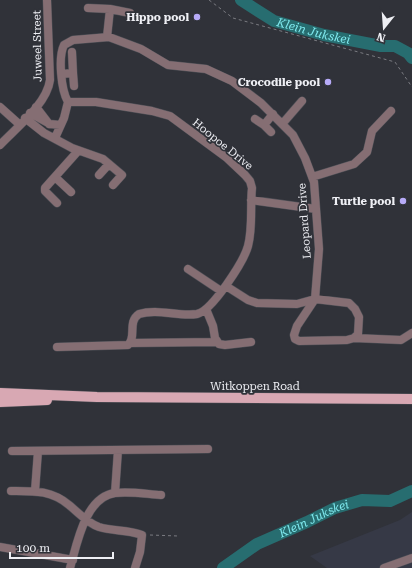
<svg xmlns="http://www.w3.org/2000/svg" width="412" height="568" font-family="'Roboto Serif',serif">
	<rect width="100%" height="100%" fill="#303239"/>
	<!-- built -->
	<path fill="#363946" d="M 412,512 L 412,568 L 327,568 L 310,556 L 400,520 Z"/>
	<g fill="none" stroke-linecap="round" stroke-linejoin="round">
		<!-- river -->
		<g stroke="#276d70" stroke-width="12">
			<path id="s1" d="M 241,0 L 274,21 L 324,35 L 381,46 L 395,46 L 408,53 L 412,58"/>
			<path id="s2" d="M 223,568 L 257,544 L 307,522 L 335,508 L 362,500 L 390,501 L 412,491"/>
		</g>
		<!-- minor casing -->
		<g stroke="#4e5057" stroke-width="9">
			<path id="minor" d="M 88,8 L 110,9 L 130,13
				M 107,37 L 110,9
				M 72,52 L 73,73
				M 62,74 L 73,73 L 74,86
				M 68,102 C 61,90 58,57 64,45 L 73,40 L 109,37 L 141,49 L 168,65 L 206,69 L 232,81 L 261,103 L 293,135 L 305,158 L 314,182 L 319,249 L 315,299 L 297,326 L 294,335 L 295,339 L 299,341 L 347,340 L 354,338 L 358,334 L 359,317 L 355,309 L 349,303 L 315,299 L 297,304 L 257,303 L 248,300 L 226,286
				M 0,107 L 19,124
				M 36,107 L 49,124
				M 30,113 L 50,124 L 60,125
				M 25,118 L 44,133 L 72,148 L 103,159 L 122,175 L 113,185
				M 255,119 L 264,125
				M 283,123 L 302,101
				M 271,132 L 264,125 L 273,114
				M 55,138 L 64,118 L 68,102
				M 0,145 C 16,128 47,104 50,80 L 47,0
				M 99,175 L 109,164
				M 55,177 L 71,192
				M 312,177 L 354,164 L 367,152 L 372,131 L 391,111
				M 251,200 L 316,209
				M 57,203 L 45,191 L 45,188 L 78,151
				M 188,269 L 221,291
				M 206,309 L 213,326 L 215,338 L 219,344 L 225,345 L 251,342
				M 354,338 L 401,340 L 412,333
				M 130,343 L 216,342
				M 57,347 L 128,345 C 137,337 127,322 139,314 C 158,308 178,317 197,314 C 212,311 244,261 248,246 C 253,228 250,206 252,188 L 250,181 L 245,175 L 227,158 L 170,116 L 152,111 L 96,102 L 68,102
				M 12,451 L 208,449
				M 11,491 C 34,491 51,490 69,505 C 79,513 87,523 99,527 C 112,531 127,530 139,534 L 142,535 L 140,552 L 135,568
				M 35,491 L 38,451
				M 115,493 L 118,450
				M 0,547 L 73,560
				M 70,568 C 77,544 85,497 115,493 C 129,491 146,494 161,495
				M 384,568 L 412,558"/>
		</g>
		<!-- major casing -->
		<g stroke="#4e5057" stroke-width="11">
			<path id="major" d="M 0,393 L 97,397 L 412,399
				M 0,402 L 47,400"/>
		</g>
		<!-- path -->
		<path stroke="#7a7b81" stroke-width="1" stroke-dasharray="3 3" stroke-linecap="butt" d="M 209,0 L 233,18 L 395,62 L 412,87
			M 150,535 L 178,536"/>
		<!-- minor -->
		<use href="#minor" stroke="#856e73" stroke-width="8"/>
		<!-- major -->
		<use href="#major" stroke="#d8a8b3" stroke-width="10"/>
	</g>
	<!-- markers -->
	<g fill="#b7abf8" stroke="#303239" stroke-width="1.5">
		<circle cx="197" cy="17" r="4"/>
		<circle cx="328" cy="82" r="4"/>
		<circle cx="403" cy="201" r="4"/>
	</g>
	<g text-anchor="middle" stroke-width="3.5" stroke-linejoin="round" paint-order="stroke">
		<!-- poi labels -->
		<g font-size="11" font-weight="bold" fill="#eeeff4" stroke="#303239" text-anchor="end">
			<text x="189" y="21">Hippo pool</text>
			<text x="320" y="86">Crocodile pool</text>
			<text x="395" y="205">Turtle pool</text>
		</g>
		<!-- street labels -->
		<g font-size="11" fill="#eeeff4" stroke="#303239">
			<text transform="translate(37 46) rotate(-91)" y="4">Juweel Street</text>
			<text transform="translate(223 144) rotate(39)" y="4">Hoopoe Drive</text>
			<text transform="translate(304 221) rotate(-94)" y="4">Leopard Drive</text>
			<text x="255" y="390">Witkoppen Road</text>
		</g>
		<!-- water labels -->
		<g font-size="12" font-style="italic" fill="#7fe9ee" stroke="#303239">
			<text dy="4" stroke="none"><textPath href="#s1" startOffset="80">Klein Jukskei</textPath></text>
			<text dy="4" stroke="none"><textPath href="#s2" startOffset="104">Klein Jukskei</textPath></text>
		</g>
	</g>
	<!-- north arrow -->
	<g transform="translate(384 28) rotate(197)" stroke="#303239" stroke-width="3" paint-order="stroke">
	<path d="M0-3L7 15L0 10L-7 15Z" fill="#eeeff4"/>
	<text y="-6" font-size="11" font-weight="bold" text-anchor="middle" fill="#eeeff4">N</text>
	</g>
	<!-- scale -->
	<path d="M10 552v6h103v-6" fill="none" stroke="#eeeff4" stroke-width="2"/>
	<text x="16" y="552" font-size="12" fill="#eeeff4" stroke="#303239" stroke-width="3" paint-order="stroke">100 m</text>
</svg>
